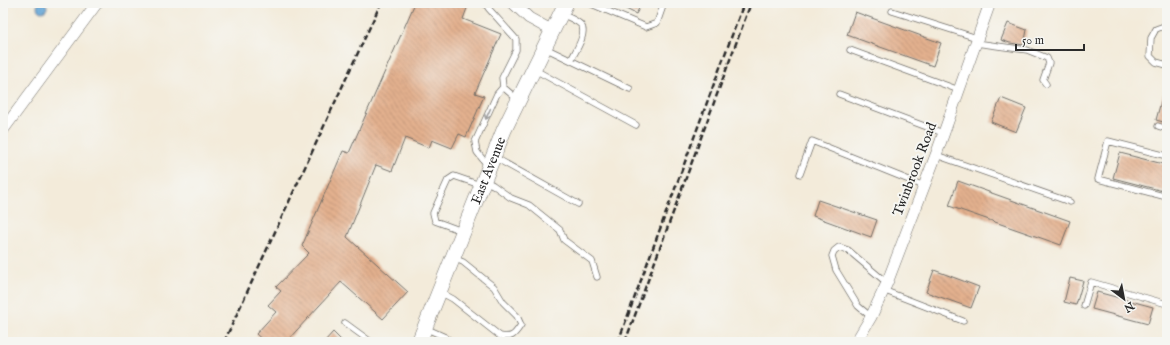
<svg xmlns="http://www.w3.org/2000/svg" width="1170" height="345" font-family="'IM FELL English',serif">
	<defs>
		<pattern id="building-back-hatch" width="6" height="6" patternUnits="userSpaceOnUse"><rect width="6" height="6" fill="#e3b08e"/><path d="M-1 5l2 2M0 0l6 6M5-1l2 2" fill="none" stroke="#b88f74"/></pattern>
	</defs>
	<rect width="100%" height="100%" fill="#f6f6f2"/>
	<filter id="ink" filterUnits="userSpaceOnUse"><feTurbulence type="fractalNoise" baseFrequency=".025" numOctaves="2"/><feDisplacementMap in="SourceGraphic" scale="8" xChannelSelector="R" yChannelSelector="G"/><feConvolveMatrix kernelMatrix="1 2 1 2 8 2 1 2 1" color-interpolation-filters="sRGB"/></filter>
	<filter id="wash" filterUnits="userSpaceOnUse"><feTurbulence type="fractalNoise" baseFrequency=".012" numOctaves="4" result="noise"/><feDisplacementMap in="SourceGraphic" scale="16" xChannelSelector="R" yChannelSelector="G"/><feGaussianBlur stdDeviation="0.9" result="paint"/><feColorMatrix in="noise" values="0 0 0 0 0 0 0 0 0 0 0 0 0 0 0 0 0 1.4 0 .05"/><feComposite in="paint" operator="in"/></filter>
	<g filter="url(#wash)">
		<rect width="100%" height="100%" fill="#f3ebda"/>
		<!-- water -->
		<path fill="#61a3d5" stroke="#466780" d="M37 7a5 5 0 1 1 10 0a5 5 0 1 1-10 0Z"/>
		<g id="blocks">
			<!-- building -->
			<path fill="url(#building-back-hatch)" d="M 415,3 L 469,3 L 463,19 L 501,34 L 475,93 L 484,96 L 466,137 L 459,134 L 452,148 L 432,140 L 429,148 L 405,138 L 392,171 L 376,165 L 347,237 L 408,292 L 383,319 L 341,282 L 286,342 L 265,342 L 256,334 L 276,312 L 268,305 L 281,291 L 276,287 L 309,253 L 302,246 L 343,151 L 349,153 Z
				M 614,3 L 642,3 L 636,14 Z
				M 855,12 L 941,43 L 933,66 L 847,35 Z
				M 1008,23 L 1027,30 L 1024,45 L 1010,43 L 1001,40 Z
				M 1165,87 L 1167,87 L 1167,123 L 1156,120 Z
				M 1001,98 L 1026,108 L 1016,132 L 991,122 Z
				M 1120,153 L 1167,165 L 1167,192 L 1113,178 Z
				M 958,181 L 1070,221 L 1061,245 L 949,206 Z
				M 818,200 L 877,220 L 871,237 L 813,216 Z
				M 934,270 L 979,287 L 971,308 L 926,292 Z
				M 1070,278 L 1083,281 L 1076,305 L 1064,302 Z
				M 1097,292 L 1153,307 L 1148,324 L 1092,309 Z
				M 333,332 L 343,342 L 324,342 Z"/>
		</g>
	</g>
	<g filter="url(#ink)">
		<use href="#blocks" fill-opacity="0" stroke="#716e68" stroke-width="1"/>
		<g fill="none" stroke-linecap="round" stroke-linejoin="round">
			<!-- lane casing -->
			<g stroke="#716e68" stroke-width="7">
				<path id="lane" d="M 485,3 L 489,9 L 516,39 L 516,50 L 502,78 L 503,87 L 517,99
					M 589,3 L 646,27 L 657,23 L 664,3
					M 892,11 L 977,38
					M 562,14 C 567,17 577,20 581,25 C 588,33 575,52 571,60
					M 1167,25 L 1156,29 L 1151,38 L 1150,56 L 1156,62 L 1167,65
					M 976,43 L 1027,50 L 1047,58 L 1049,63 L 1043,80 L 1046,84
					M 545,48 L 630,89
					M 850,50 L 959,90
					M 535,70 L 636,125
					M 839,94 L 943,133
					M 1158,126 L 1167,129
					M 936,155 L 1070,202
					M 1167,156 L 1108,141 L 1098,179 L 1167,197
					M 494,157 L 578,204
					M 488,166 L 477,152 L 475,142 L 497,94 L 503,87
					M 800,174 L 812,141 L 924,186
					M 485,181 L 493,185 L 511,198 L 529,205 L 560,230 L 564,240 L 592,261 L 597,277
					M 462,231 L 435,221 L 433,213 L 448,180 L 454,176 L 480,185
					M 883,290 L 963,321
					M 440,292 L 453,299 L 500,336 C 513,338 514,335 521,325 L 517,316 L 503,302 L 494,287 L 463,262 L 453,258
					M 1084,306 L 1091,282 L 1167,304
					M 871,317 L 858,306 L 836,270 L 832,256 L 834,251 L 839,247 L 848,250 L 887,283
					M 345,323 L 371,342
					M 425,328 L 445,337 L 452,342"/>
			</g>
			<!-- street casing -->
			<g stroke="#716e68" stroke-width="12">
				<path id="street" d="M 513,3 L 529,18 L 553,31
					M 3,130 L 97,3
					M 856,342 L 871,317 L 887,283 L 936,155 L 990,3"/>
			</g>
			<!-- secondary casing -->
			<g stroke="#716e68" stroke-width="16">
				<g id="secondary">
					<path id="s1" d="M 419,342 L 504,130 L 566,3"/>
				</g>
			</g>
			<!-- lane -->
			<use href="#lane" stroke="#fff" stroke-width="5.5"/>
			<!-- street -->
			<use href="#street" stroke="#fff" stroke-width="11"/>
			<!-- secondary -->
			<use href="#secondary" stroke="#fff" stroke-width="15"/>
			<!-- rail -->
			<path stroke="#2b2b2b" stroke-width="2.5" stroke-dasharray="6 3" stroke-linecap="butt" d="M 224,342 L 381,3
				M 618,342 L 744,3
				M 625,342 L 751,3"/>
		</g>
		<!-- one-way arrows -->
		<defs><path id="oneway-shaft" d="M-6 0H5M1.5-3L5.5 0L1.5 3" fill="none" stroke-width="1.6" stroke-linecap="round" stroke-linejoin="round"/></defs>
		<use stroke="#a0a0a0" href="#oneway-shaft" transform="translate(488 114) rotate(114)"/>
	</g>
	<g text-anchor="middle" stroke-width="4" stroke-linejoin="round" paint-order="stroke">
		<!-- street labels -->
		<g font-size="14" fill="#2b2b2b" stroke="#f6f6f2">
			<text transform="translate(914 169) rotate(-69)" y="5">Twinbrook Road</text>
			<text dy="5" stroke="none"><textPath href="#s1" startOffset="185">East Avenue</textPath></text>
		</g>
	</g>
	<!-- margin -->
	<rect width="1170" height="345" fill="none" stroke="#f6f6f2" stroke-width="16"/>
	<!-- north arrow -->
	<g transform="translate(1124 299) rotate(148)" stroke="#f6f6f2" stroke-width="3" paint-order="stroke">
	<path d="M0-3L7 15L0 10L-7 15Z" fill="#2b2b2b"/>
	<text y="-6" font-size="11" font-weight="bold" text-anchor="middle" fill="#2b2b2b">N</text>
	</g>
	<!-- scale -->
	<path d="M1016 44v6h68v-6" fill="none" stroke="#2b2b2b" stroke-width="2"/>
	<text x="1022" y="44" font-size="12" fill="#2b2b2b" stroke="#f6f6f2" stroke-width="3" paint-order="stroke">50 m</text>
</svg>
